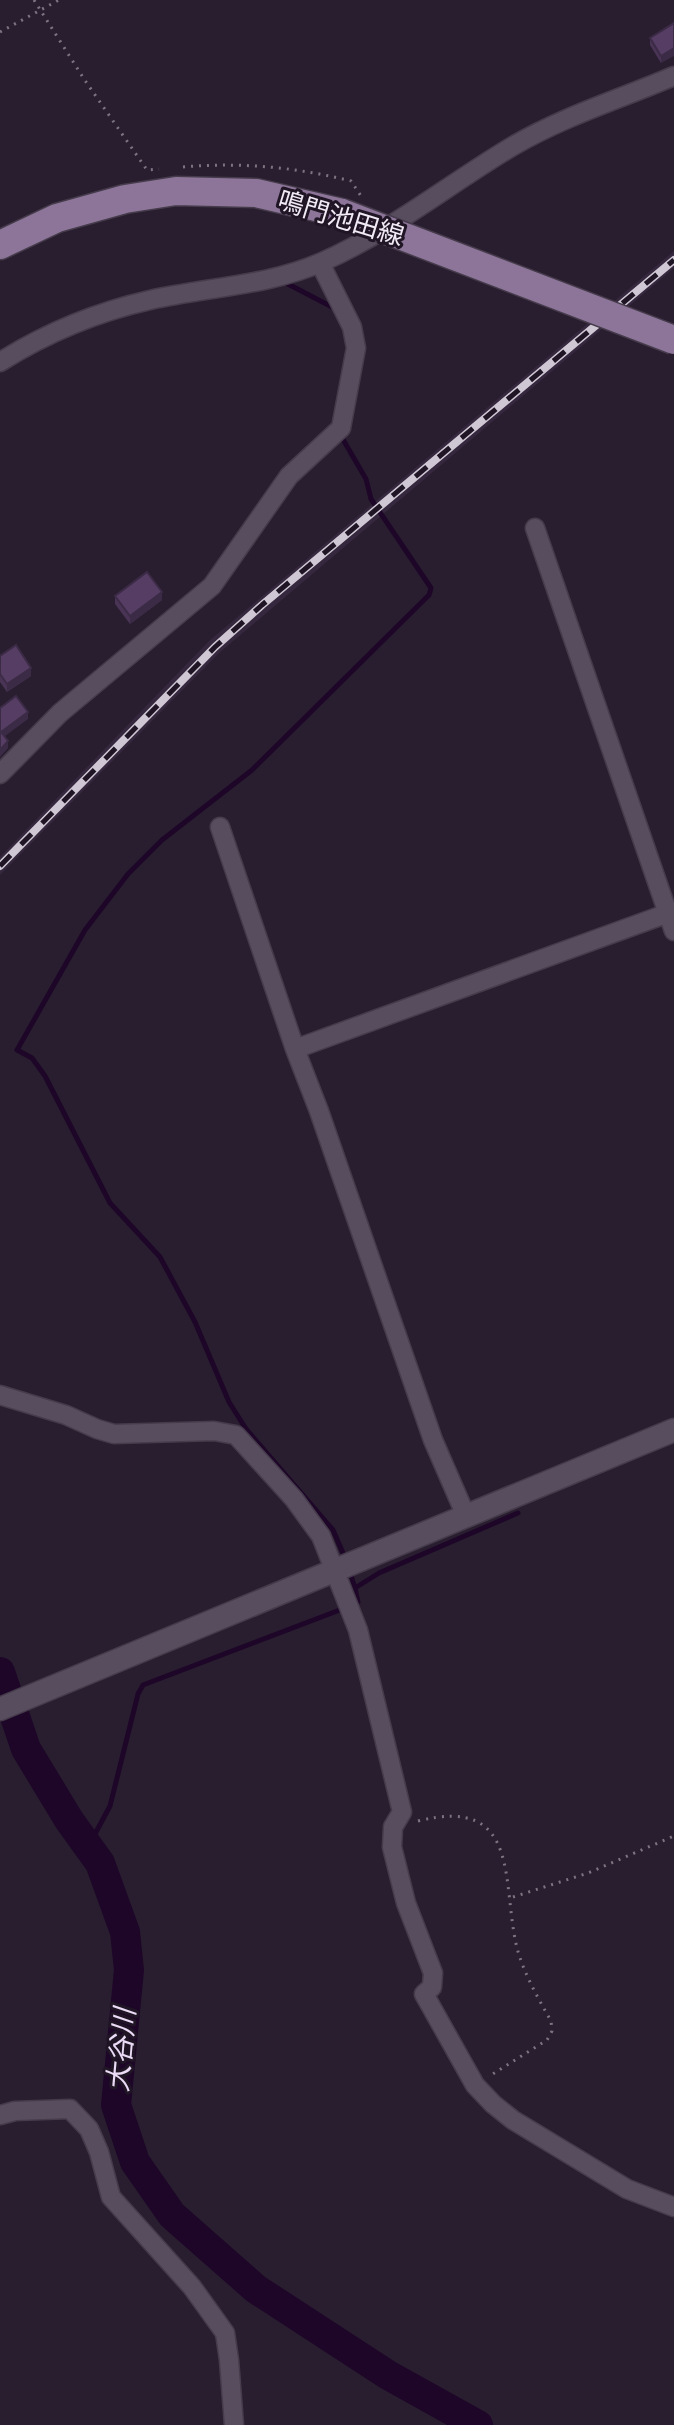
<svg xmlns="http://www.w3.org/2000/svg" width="674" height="2425" font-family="Overpass,'Noto Sans JP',sans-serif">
	<rect width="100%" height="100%" fill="#291e2f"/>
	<!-- built -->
	<path fill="#35273d" d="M 674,251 L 674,268 L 219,653 L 0,875 L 0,857 L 209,641 Z"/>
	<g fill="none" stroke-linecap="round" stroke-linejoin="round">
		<!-- stream -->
		<path stroke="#1e0629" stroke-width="5" d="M 286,283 L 334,308
			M 341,436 L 366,479 L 371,499 L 431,588 L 429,595 L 252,770 L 162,840 L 128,874 L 85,930 L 17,1050 L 32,1058 L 45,1076 L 110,1203 L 160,1257 L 195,1322 L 229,1402 L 246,1429 L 333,1530 L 346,1560
			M 349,1570 L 355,1588
			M 354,1604 L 358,1602 L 355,1588 L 379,1573 L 518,1513
			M 88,1847 L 110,1806 L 138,1694 L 143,1685 L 345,1608"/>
		<!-- river -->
		<path stroke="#1e0629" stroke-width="30" d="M 0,1672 L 26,1749 L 69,1820 L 100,1863 L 125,1932 L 129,1970 L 116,2105 L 135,2162 L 172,2215 L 256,2289 L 388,2375 L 478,2425"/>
		<!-- minor casing -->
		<g stroke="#453b4b" stroke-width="21">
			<path id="minor" d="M 0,362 C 46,333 97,312 150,300 C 207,287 268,286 322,262 C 390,232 449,184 513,146 C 564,116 620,99 674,76
				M 535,528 L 674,931
				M 0,774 L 60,713 L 212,586 L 289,476 L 341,428 L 356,348 L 352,327 L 320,263
				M 220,827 L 295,1049 L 319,1111 L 433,1440 L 466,1516
				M 295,1049 L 674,911
				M 0,1395 L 66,1415 L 97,1429 L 114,1434 L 214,1431 L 236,1435 L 294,1499 L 321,1536 L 358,1630 L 402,1812 L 393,1827 L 392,1847 L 406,1903 L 433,1973 L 432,1987 L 424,1994 L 475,2085 L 493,2104 L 513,2120 L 627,2189 L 674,2207
				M 0,2115 L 15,2111 L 70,2109 L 89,2129 L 99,2152 L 111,2197 L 192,2287 L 225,2333 L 229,2360 L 234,2425"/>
		</g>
		<!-- tertiary casing -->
		<g stroke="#453b4b" stroke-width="25">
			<path id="tertiary" d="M 0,1709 L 674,1430"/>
		</g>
		<!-- primary casing -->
		<g stroke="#453b4b" stroke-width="31">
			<path id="primary" d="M 0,245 L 57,218 L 125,199 L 176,191 L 256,193 L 342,213"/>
		</g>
		<!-- path -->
		<path stroke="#7d7482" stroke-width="3" stroke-dasharray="2 6" stroke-linecap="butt" d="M 34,0 L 84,79 L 147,170 L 159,169
			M 0,32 L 59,0
			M 183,167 C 241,162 295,167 351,181 L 361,196
			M 418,1821 C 522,1795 501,1883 517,1948 C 524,1974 538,1998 551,2021 L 552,2031 L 547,2040 L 488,2077
			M 513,1897 L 588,1873 L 674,1836"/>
		<!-- minor -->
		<use href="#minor" stroke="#584d5e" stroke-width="18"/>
		<!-- tertiary -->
		<use href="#tertiary" stroke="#584d5e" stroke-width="22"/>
		<!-- primary -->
		<use href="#primary" stroke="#8c7599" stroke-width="28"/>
		<!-- rail casing -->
		<g stroke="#cfc8d4" stroke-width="8">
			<path id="rail" d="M 0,866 L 215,647 L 262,605 L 674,260"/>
		</g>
		<!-- rail -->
		<use href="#rail" stroke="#1f1525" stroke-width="5" stroke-dasharray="15" stroke-linecap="butt"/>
		<!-- primary-bridge casing -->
		<g stroke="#453b4b" stroke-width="31" stroke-linecap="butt">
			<path id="primary-bridge" d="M 342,213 L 674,340"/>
		</g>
		<!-- primary-bridge -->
		<use href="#primary-bridge" stroke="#8c7599" stroke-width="28"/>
	</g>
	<!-- wall -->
	<path fill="#4a3456" d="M 674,23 L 661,63 L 650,45 L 650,38 Z
		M 115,596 L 162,600 L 130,624 L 115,604 Z
		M 0,656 L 31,676 L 7,692 L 0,682 Z"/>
	<!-- shaded-wall -->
	<path fill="#3c2b46" d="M 674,48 L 674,56 L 661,63 L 661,56 Z
		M 162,592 L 162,600 L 130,624 L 130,616 Z
		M 31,668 L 31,676 L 7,692 L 7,684 Z
		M 28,712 L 28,719 L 1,739 L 1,732 Z
		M 8,741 L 8,748 L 0,757 L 0,750 Z"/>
	<!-- building -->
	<path fill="#563d64" stroke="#3c2b46" stroke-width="2" d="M 674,23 L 674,48 L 661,56 L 650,38 Z
		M 147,572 L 162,592 L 130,616 L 115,596 Z
		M 16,645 L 31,668 L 7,684 L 0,674 L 0,656 Z
		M 16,696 L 28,712 L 1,732 L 8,741 L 0,750 L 0,708 Z"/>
	<g text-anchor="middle" stroke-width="6" stroke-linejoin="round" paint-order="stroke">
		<!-- street labels -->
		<g font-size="26" fill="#f1eaf5" stroke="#1f1525">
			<text transform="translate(341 218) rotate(17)" y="9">鳴門池田線</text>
		</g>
		<!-- water labels -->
		<g font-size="28" font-style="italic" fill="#ebdbf6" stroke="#1f1525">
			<text transform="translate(121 2050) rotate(-85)" y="10">大谷川</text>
		</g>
	</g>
</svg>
